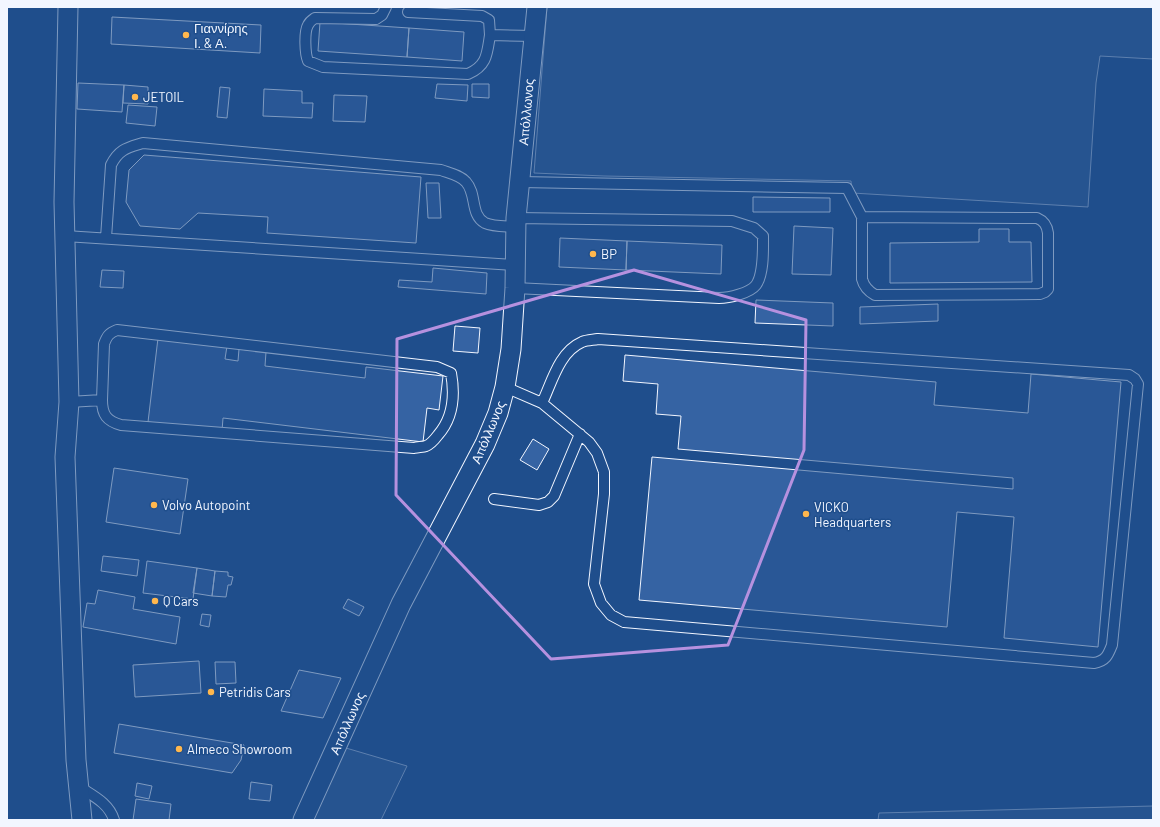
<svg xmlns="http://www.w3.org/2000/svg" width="1160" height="827" font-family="Barlow,sans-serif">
	<rect width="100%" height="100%" fill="#1f4e8c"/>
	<!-- built -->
	<path fill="#305b95" stroke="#a8bbd7" d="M 547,7 L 1153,7 L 1153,59 L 1100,56 L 1096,83 L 1088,207 L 852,193 L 851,181 L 604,176 L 534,173 Z
		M 346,748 L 407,766 L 381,820 L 312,820 Z
		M 1153,806 L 1153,820 L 878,820 L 879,813 Z"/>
	<!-- building -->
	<path fill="#3563a3" stroke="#f2f6ff" d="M 112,17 L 261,25 L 260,53 L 111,44 Z
		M 320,22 L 409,28 L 407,57 L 318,51 Z
		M 409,28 L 464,32 L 462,61 L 407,57 Z
		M 78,83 L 124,85 L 122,112 L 77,109 Z
		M 437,84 L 468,85 L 467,101 L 435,98 Z
		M 472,84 L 489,84 L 489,98 L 472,97 Z
		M 124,85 L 148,87 L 148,104 L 123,103 Z
		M 220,87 L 230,88 L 227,118 L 217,117 Z
		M 264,89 L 302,91 L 302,103 L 313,103 L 312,118 L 263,116 Z
		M 334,95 L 367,96 L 365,122 L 333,121 Z
		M 128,105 L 157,107 L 155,126 L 126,123 Z
		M 144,155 L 421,177 L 416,243 L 267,233 L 268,217 L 198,213 L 180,229 L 140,226 L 126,202 L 129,170 Z
		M 426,183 L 439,183 L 441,218 L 428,218 Z
		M 753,197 L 830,198 L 830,212 L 753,212 Z
		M 794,226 L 833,228 L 831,275 L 792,274 Z
		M 979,229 L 1009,229 L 1009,242 L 1031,242 L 1032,282 L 890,283 L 890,243 L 979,242 Z
		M 560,238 L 627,241 L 626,270 L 559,267 Z
		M 627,241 L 722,245 L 721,274 L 626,270 Z
		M 433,268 L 487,273 L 486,294 L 398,287 L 399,280 L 432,282 Z
		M 102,270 L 124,271 L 123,288 L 100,287 Z
		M 756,300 L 833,303 L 833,326 L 755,323 Z
		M 938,304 L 938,321 L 860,324 L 860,307 Z
		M 455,326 L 480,328 L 478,353 L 453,351 Z
		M 158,338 L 227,346 L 225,359 L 238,361 L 239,349 L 266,352 L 265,366 L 365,378 L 366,367 L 443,376 L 439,410 L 427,408 L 423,442 L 223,418 L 222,431 L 148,422 Z
		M 625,355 L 936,382 L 934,405 L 1028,413 L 1031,374 L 1121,382 L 1098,647 L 1004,638 L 1014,517 L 957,512 L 947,627 L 639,600 L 652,457 L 1013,489 L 1013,478 L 678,449 L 681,416 L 656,414 L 658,384 L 623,381 Z
		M 533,439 L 549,449 L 537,470 L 520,460 Z
		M 114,468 L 188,479 L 180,534 L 106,522 Z
		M 103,556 L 139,560 L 137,576 L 101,571 Z
		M 147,561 L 197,568 L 193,599 L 143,593 Z
		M 197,568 L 215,571 L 212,596 L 193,593 Z
		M 215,571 L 228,572 L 228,576 L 233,577 L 231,585 L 228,585 L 226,597 L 212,596 Z
		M 98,590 L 135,597 L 133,609 L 180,617 L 176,644 L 83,627 L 87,603 L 95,604 Z
		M 348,599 L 364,607 L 359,616 L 343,608 Z
		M 202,614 L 211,615 L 209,627 L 200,625 Z
		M 199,661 L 201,693 L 135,697 L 133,665 Z
		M 215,662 L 235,662 L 236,683 L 216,684 Z
		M 299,670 L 341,678 L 323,718 L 281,711 Z
		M 119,724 L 244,745 L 241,760 L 232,773 L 114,753 Z
		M 251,782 L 272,785 L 270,801 L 249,799 Z
		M 137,783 L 152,786 L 149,799 L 135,796 Z
		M 136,799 L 171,804 L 169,820 L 133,820 Z"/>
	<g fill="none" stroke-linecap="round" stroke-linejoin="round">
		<!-- service casing -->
		<g stroke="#f2f6ff" stroke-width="12">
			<path id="service" d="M 386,7 L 382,15 L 376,19 L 315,18 C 312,20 310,21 308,25 C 304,32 305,54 308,61 L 323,67 L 468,74 C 487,66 487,54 490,35
				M 408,12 L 482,16 L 489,20 L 490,35 L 534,36
				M 520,182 L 847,188 L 862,217 L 862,279 C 864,287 868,291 875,295 L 1040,294 L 1045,292 L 1048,289 L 1048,233 C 1047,225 1044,221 1037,218 L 862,217
				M 65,236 L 515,265
				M 106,238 L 111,165 C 119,149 127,148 143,143 L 441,170 C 449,173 460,175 466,182 C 477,194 470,215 485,223 C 494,227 507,226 516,227
				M 515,288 L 719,298 C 729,298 750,293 756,285 C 764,274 763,249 763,236 L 754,228 L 732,221 L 516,218
				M 505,387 L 542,403 L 589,442 L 597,453 L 604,472 L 604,494 L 594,584 L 601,603 L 611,615 L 624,622 L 1094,663 C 1106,661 1108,655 1112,645 L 1138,384 L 1135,379 L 1129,375 L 598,339 C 593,340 587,340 582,342 C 559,352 552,382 542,403
				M 69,402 L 102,400 C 102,415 107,421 121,425 L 414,448 C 418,447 423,447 426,446 C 431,444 435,439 438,435 C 453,418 455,395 451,373 L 437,367 L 117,330 C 109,333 107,336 104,344 L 102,400
				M 494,499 L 539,505 L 548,502 L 554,496 L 580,434
				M 78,786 C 93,796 109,803 114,820"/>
		</g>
		<!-- minor casing -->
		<g stroke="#f2f6ff" stroke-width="21">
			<path id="minor" d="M 68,7 L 64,202 L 69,402 L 65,457 L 76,760 L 82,820
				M 303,820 L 401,604 L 485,444 L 498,413 L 505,387 L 511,349 L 515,288 L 516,218 L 537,7"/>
		</g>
		<!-- service -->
		<use href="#service" stroke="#1f4e8c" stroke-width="10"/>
		<!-- minor -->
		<use href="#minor" stroke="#1f4e8c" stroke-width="19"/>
	</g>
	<!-- marked area -->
	<path d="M0 0H1160V827H0ZM 634,270 L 806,320 L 804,450 L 728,645 L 551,659 L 396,495 L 397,339 Z" fill="#1f4e8c" fill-opacity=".55" fill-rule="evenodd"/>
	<path fill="none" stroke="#b691df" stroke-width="3" stroke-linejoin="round" d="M 634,270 L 806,320 L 804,450 L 728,645 L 551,659 L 396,495 L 397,339 Z"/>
	<!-- markers -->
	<g fill="#ffb74d" stroke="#1f4e8c" stroke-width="1.5">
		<circle cx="186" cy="35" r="4"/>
		<circle cx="135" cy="97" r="4"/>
		<circle cx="593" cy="254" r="4"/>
		<circle cx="154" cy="505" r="4"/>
		<circle cx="806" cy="514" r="4"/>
		<circle cx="155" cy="601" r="4"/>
		<circle cx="211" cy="692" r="4"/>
		<circle cx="179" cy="749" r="4"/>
	</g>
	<g text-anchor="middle" stroke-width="3" stroke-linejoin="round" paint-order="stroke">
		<!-- poi labels -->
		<g font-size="13" fill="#f2f6ff" stroke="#1f4e8c" text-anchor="start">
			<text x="194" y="33">Γιαννίρης<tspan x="194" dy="15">Ι. &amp; Α.</tspan></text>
			<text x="143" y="102">JETOIL</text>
			<text x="601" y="259">BP</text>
			<text x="162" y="510">Volvo Autopoint</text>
			<text x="814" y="512">VICKO<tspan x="814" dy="15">Headquarters</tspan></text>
			<text x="163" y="606">Q Cars</text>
			<text x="219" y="697">Petridis Cars</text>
			<text x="187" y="754">Almeco Showroom</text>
		</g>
		<!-- street labels -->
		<g font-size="13" fill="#f2f6ff" stroke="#1f4e8c">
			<text transform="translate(526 112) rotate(-85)" y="5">Απόλλωνος</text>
			<text transform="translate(488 432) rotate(-67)" y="5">Απόλλωνος</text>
			<text transform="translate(347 723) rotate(-66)" y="5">Απόλλωνος</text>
		</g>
	</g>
	<!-- border -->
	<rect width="1160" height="827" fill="none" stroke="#f2f6ff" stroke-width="16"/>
</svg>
